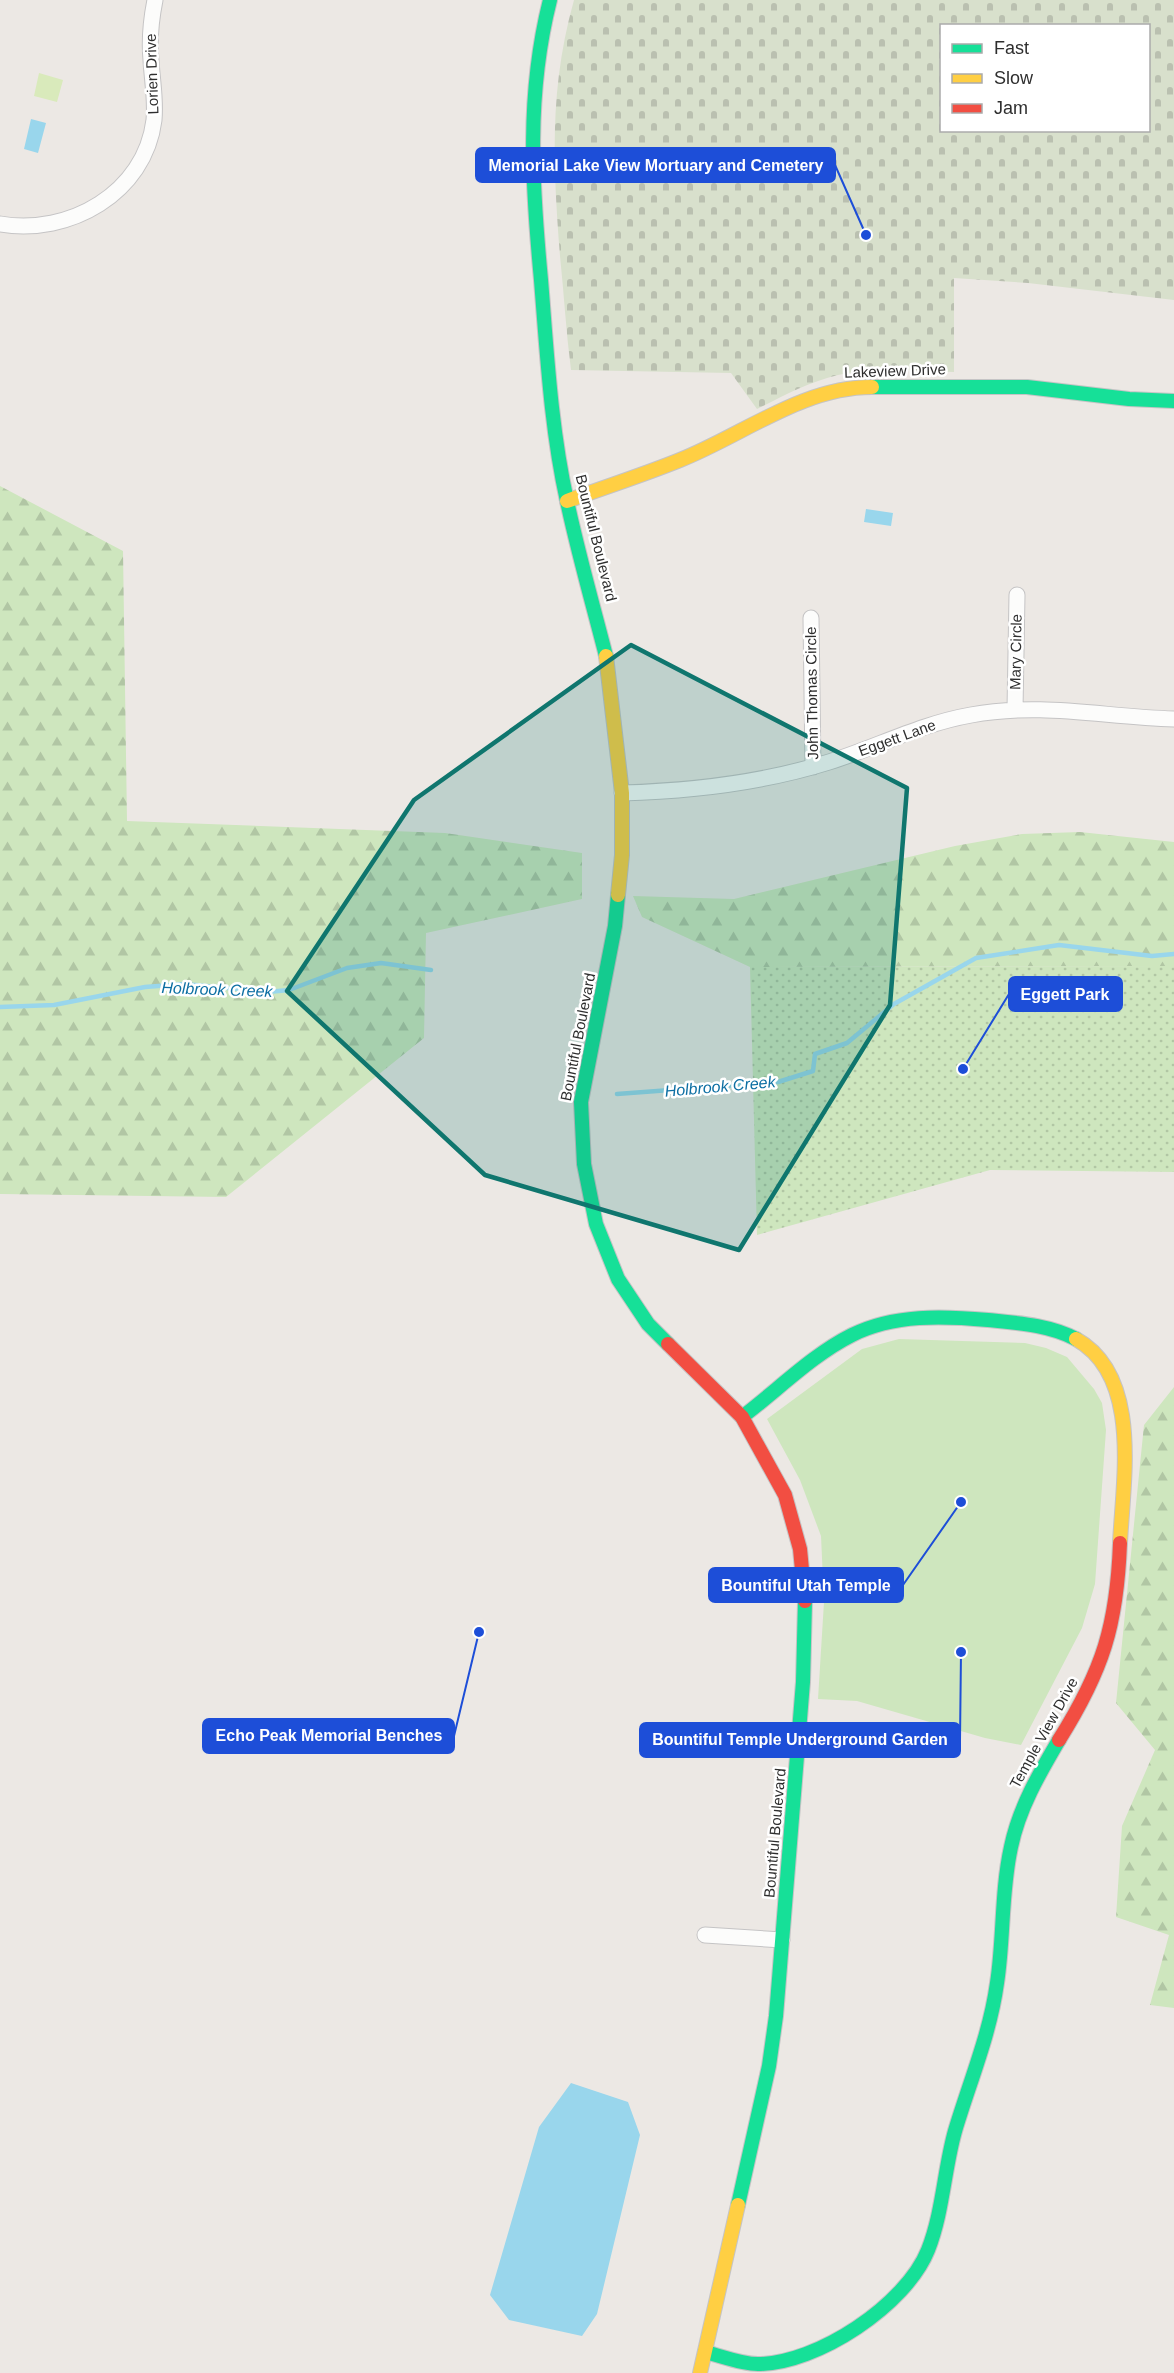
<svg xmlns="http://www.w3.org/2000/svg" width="1174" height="2373" font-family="Helvetica,sans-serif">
	<defs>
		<pattern id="forest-firs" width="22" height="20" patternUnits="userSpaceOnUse" patternTransform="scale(1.5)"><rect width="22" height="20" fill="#cee6be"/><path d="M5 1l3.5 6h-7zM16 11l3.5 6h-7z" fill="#b1c6a4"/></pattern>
		<pattern id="cemetery-stones" width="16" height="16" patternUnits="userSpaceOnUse" patternTransform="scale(1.5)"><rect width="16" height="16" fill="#d8e0cc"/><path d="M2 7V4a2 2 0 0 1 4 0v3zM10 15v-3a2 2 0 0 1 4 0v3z" fill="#bac0b0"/></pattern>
		<pattern id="park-dots" width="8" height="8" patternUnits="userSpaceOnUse" patternTransform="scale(1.5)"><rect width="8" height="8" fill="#cee6be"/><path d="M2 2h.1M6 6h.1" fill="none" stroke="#b1c6a4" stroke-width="1.8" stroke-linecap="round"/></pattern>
	</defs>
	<rect width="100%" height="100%" fill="#ece8e4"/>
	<!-- grass -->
	<path fill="#cee6be" d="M 899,1339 L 1025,1343 L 1046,1348 L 1067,1357 L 1094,1389 L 1102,1403 L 1106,1430 L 1095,1584 L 1082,1628 L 1021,1745 L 985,1738 L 857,1701 L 818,1699 L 824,1602 L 821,1536 L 800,1480 L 767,1419 L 862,1349 Z"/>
	<!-- forest -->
	<path fill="url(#forest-firs)" d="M 0,486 L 123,551 L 127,821 L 445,833 L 582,853 L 582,899 L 426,933 L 424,1038 L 226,1197 L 0,1194 Z
		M 1080,832 L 1174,842 L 1174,966 L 750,967 L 642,917 L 633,896 L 734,899 L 955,846 L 1022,834 Z
		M 1174,1387 L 1174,2008 L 1150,2005 L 1169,1935 L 1116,1917 L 1122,1826 L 1155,1750 L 1116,1703 L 1144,1425 Z"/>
	<!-- cemetery -->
	<path fill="url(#cemetery-stones)" fill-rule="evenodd" d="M 574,0 L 1174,0 L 1174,300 L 1028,283 L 954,278 L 954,372 C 916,371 875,366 838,375 C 809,382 783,396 757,409 L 731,373 L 571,370 C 566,332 564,294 560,256 C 553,165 549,89 574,0 ZM 942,26 L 1148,26 L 1148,130 L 942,130 Z"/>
	<!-- park -->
	<path fill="url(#park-dots)" d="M 1174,966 L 1174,1172 L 990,1170 L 757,1235 L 750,967 Z"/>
	<!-- pitch -->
	<path fill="#d9eabb" d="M 39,73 L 63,80 L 57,102 L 34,96 Z"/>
	<!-- water -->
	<path fill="#99d6ec" d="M 31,119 L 46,123 L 38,153 L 24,149 Z
		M 866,509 L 893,513 L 891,526 L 864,522 Z
		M 571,2083 L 628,2102 L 640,2135 L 597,2314 L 582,2336 L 509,2320 L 490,2295 L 539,2127 Z"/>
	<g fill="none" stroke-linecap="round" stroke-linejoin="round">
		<!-- stream -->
		<path stroke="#99d6ec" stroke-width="4.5" d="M 0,1007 L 54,1005 L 145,987 L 185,984 L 268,992 L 289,990 L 347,968 L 381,963 L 431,970
			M 617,1094 L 778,1082 L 813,1071 L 815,1054 L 847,1043 L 894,1004 L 976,958 L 1059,945 L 1152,956 L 1174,954"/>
		<!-- street casing -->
		<g stroke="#c5c4c5" stroke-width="17">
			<path id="street" d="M 0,224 C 69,236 145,193 154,120 C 156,99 152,80 151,60 C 149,39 151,20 155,0
				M 811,618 L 813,767
				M 1015,709 L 1017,595
				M 622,793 C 692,791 762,783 829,762 C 877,747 920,724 971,715 C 1042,702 1103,717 1174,719
				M 705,1935 L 782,1940"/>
		</g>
		<!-- fast casing -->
		<g stroke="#c5c4c5" stroke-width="16">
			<path id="fast" d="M 550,0 C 526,95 532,184 541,280 C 547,354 551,429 567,501 C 578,553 593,605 606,656
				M 872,387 L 1027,387 L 1129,399 L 1174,401
				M 618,895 L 615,926 L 581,1102 L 584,1164 L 596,1224 L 618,1279 L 648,1324 L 668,1344
				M 742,1417 C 778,1390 812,1355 852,1335 C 894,1314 943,1316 988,1320 C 1018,1323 1050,1325 1076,1339
				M 738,2205 L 769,2066 L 776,2016 L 803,1682 L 805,1601
				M 705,2352 C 722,2356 740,2364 758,2364 C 817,2364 906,2305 928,2250 C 943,2212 944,2170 955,2131 C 970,2081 990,2034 997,1983 C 1004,1938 1001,1892 1011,1847 C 1019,1808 1039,1774 1059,1740"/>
		</g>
		<!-- slow casing -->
		<g stroke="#c5c4c5" stroke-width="16">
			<path id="slow" d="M 567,501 C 605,487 643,475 680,460 C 743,435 802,387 872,387
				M 606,656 L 622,793 L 622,855 L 618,895
				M 1076,1339 C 1142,1376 1123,1480 1120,1543
				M 700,2373 L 738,2205"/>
		</g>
		<!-- jam casing -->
		<g stroke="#c5c4c5" stroke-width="16">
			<path id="jam" d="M 668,1344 L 742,1417 L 785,1495 L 800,1549 L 805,1601
				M 1059,1740 C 1103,1670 1117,1625 1120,1543"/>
		</g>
		<!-- street -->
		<use href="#street" stroke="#fcfcfb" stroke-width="15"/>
		<!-- fast -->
		<use href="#fast" stroke="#16e098" stroke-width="14"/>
		<!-- slow -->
		<use href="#slow" stroke="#ffcf43" stroke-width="14"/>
		<!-- jam -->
		<use href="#jam" stroke="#f24e42" stroke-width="14"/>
	</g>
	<!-- marked area -->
	<path fill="#0f766e" fill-opacity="0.2" stroke="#0f766e" stroke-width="4.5" stroke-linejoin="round" d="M 631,645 L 907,788 L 890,1005 L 739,1250 L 485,1175 L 287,991 L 414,800 Z"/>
	<g text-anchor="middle" stroke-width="5" stroke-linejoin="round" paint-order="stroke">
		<!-- street labels -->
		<g font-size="15" fill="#2e2e2e" stroke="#fff">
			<text transform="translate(152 74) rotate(-92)" y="5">Lorien Drive</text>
			<text transform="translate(895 371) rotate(-2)" y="5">Lakeview Drive</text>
			<text transform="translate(596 538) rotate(76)" y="5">Bountiful Boulevard</text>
			<text transform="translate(1016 652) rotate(-89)" y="5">Mary Circle</text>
			<text transform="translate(812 693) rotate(-91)" y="5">John Thomas Circle</text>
			<text transform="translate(897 738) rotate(-20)" y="5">Eggett Lane</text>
			<text transform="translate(578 1037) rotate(-79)" y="5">Bountiful Boulevard</text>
			<text transform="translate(1044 1733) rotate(-61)" y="5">Temple View Drive</text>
			<text transform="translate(775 1833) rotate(-85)" y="5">Bountiful Boulevard</text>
		</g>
		<!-- water labels -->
		<g font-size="16" font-style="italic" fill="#0d6fa3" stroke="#fff">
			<text transform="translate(217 989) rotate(2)" y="6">Holbrook Creek</text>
			<text transform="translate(720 1086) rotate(-5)" y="6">Holbrook Creek</text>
		</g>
	</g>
	<!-- callouts -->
	<path fill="none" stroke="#1d4ed8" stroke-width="2" d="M866 235L835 165M963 1069L1009 994M961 1502L903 1585M479 1632L454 1736M961 1652L960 1740"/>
	<g fill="#1d4ed8" stroke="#fff" stroke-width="2">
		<circle cx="866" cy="235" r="6"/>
		<circle cx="963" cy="1069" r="6"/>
		<circle cx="961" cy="1502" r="6"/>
		<circle cx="479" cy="1632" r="6"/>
		<circle cx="961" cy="1652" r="6"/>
	</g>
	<g fill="#1d4ed8" stroke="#1d4ed8" stroke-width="2">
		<rect x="476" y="148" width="359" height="34" rx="6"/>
		<rect x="1009" y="977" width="113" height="34" rx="6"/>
		<rect x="709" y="1568" width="194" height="34" rx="6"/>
		<rect x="203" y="1719" width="251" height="34" rx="6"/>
		<rect x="640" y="1723" width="320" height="34" rx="6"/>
	</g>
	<g font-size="16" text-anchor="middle" font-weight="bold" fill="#fff">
		<text x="656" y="171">Memorial Lake View Mortuary and Cemetery</text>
		<text x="1065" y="1000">Eggett Park</text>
		<text x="806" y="1591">Bountiful Utah Temple</text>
		<text x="329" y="1741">Echo Peak Memorial Benches</text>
		<text x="800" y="1745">Bountiful Temple Underground Garden</text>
	</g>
	<!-- legend -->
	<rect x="940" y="24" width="210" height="108" fill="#ffffff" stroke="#ababab" stroke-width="1.5"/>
	<rect x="952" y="44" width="30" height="9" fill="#16e098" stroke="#ababab" stroke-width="1.5"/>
	<text x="994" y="54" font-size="18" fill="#2e2e2e">Fast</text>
	<rect x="952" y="74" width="30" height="9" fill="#ffcf43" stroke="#ababab" stroke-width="1.5"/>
	<text x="994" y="84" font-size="18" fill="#2e2e2e">Slow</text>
	<rect x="952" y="104" width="30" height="9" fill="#f24e42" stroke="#ababab" stroke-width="1.5"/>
	<text x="994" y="114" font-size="18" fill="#2e2e2e">Jam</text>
</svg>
